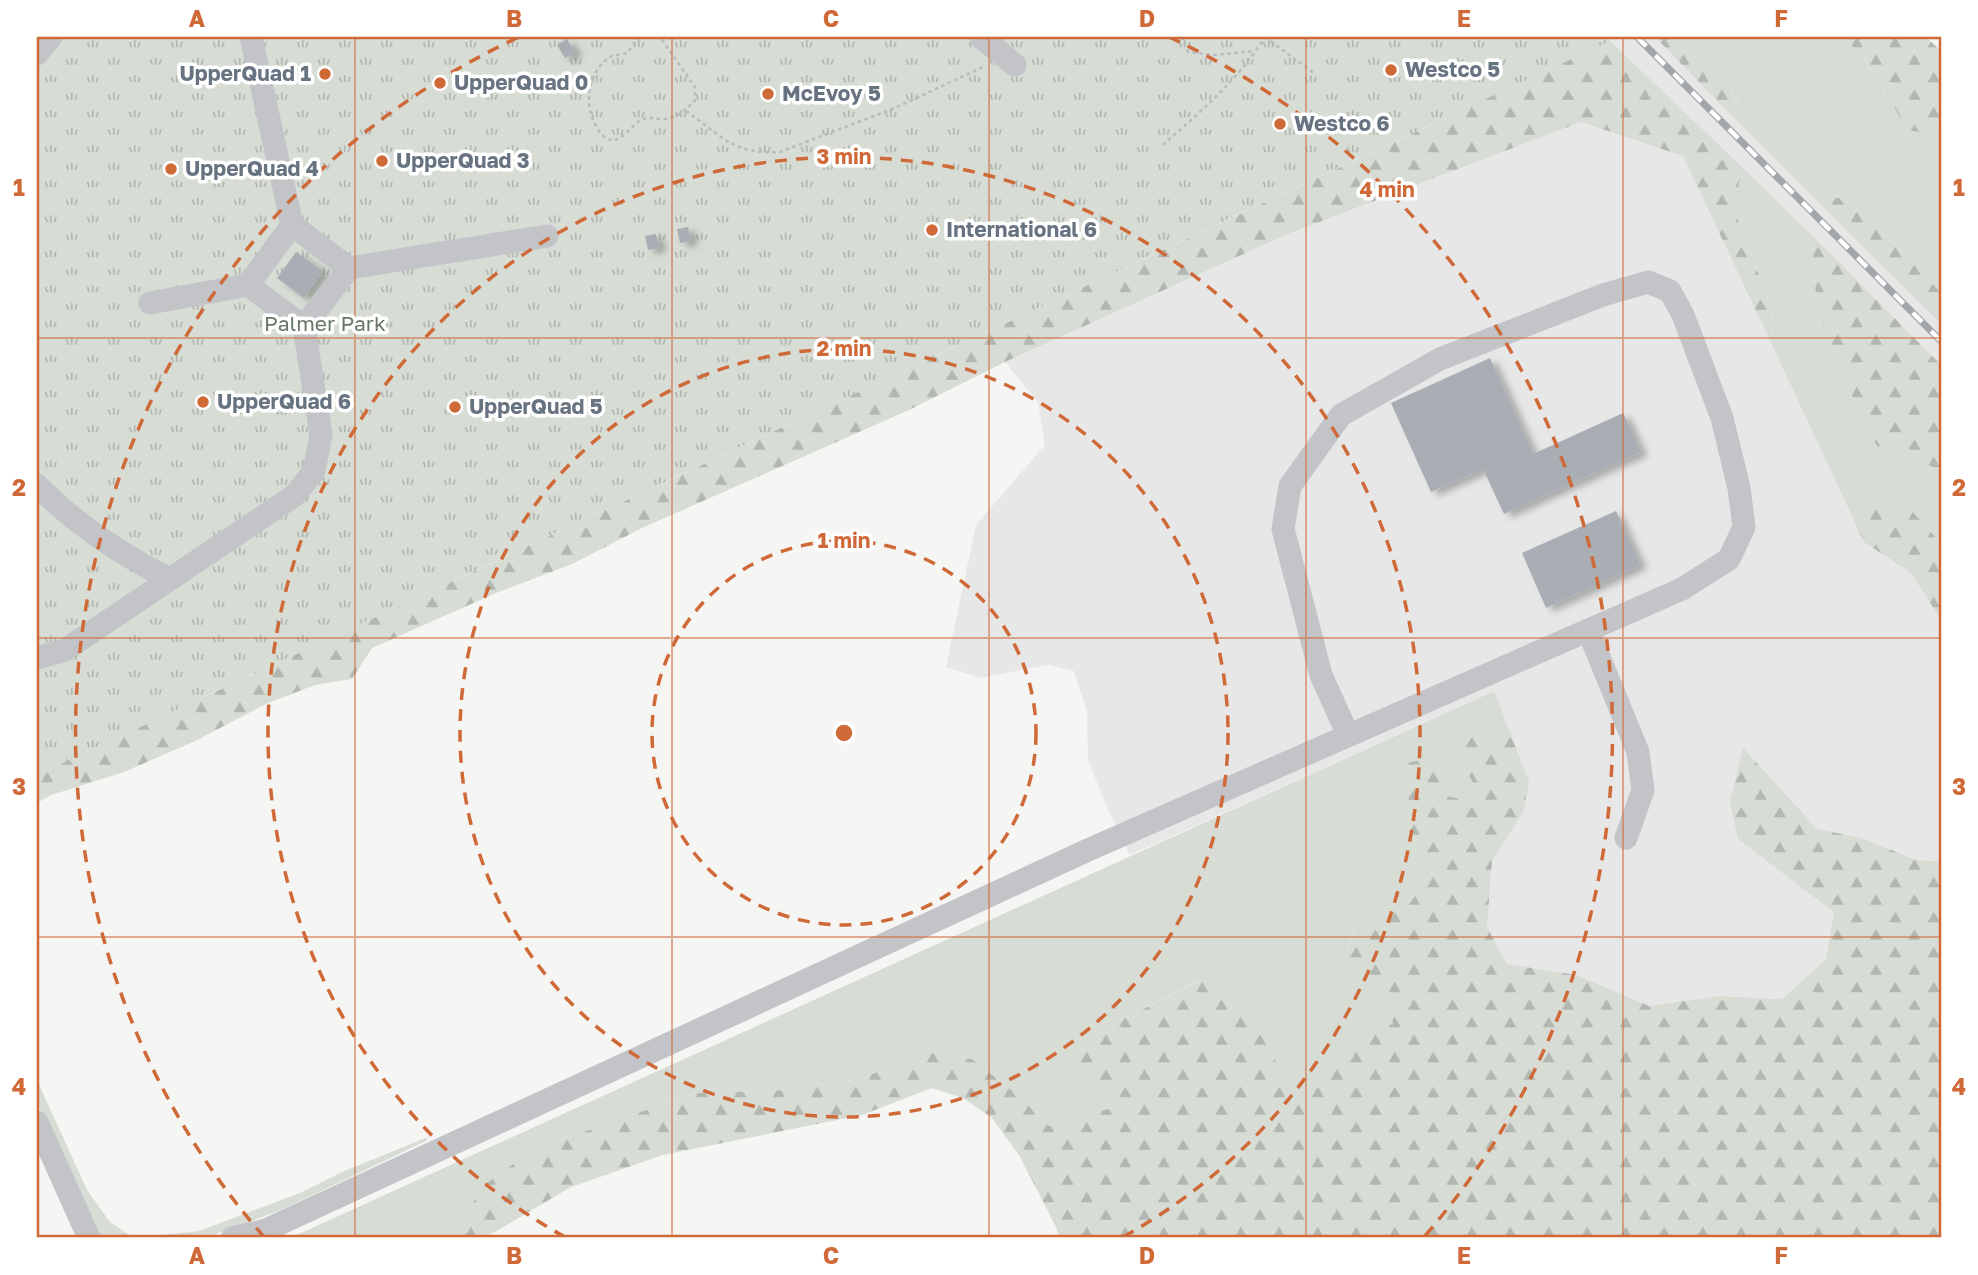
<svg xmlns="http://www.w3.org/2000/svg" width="1978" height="1275" font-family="'Golos Text',sans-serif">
	<defs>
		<pattern id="forest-firs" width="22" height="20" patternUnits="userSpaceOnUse" patternTransform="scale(1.75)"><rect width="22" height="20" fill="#d7dcd4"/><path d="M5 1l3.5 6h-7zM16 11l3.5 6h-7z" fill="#b2b7b1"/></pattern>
		<pattern id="park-tufts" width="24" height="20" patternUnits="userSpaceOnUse" patternTransform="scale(1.75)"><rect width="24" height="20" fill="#d7dcd4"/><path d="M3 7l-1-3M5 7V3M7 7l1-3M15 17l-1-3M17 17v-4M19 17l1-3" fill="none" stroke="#b2b7b1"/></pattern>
		<filter id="shadow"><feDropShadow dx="7" dy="4" stdDeviation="3.5" flood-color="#0004"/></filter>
	</defs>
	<rect width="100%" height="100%" fill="#f5f6f3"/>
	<!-- built -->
	<path fill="#e6e7e6" d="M 1606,37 L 1655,37 L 1941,324 L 1941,366 L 1803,226 Z
		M 1581,122 L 1683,156 L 1864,541 L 1911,573 L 1941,620 L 1941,861 L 1916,860 L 1862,838 L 1817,829 L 1784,795 L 1834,912 L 1826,959 L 1782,999 L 1720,996 L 1649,1006 L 1577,975 L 1507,964 L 1487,928 L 1492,861 L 1523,813 L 1494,691 L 1130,855 L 1108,810 L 1088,760 L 1087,712 L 1074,671 L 1048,665 L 981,678 L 946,667 L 976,525 L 1045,445 L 1038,402 L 1005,362 L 1288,234 Z"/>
	<!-- grass -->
	<path fill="#d7dcd4" d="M 1683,37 L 1843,37 L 1864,58 L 1885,93 L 1935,135 L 1941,116 L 1941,293 L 1890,240 L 1842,197 L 1818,202 L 1730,114 L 1739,104 L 1726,80 Z
		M 1743,168 L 1811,234 L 1817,309 L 1837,366 L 1877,446 L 1941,470 L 1941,543 L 1912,511 L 1871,497 L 1852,516 L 1771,343 L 1773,311 L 1733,207 Z
		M 1494,691 L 1511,735 L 1473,735 L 1455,753 L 1471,779 L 1478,803 L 1446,797 L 1404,819 L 1434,869 L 1407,907 L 1356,924 L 1345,957 L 1386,1003 L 1393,1024 L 1359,1032 L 1331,1068 L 1291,1092 L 1246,1007 L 1199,981 L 1107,1027 L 1085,1048 L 1059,1059 L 1105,1091 L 1111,1108 L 1049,1126 L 1019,1096 L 972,1059 L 927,1052 L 860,1079 L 773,1091 L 695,1093 L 534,1149 L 453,1237 L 493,1233 L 480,1238 L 290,1238 Z
		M 37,1080 L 87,1190 L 110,1222 L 134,1238 L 96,1238 L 37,1102 Z
		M 428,1137 L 426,1141 L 281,1210 L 205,1238 L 135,1238 L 199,1231 L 300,1193 L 342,1172 Z"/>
	<!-- forest -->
	<path fill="url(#forest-firs)" d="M 1606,37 L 1743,168 L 1733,207 L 1773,311 L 1771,343 L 1683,156 L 1581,122 L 1288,234 L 1005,362 L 909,410 L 642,528 L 572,564 L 496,593 L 372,648 L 352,679 L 315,685 L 268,703 L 193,742 L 124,772 L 51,795 L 37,803 L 37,775 L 1452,115 L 1464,89 Z
		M 1655,37 L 1683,37 L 1726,80 L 1739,105 L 1730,114 Z
		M 1843,37 L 1926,37 L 1941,51 L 1941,116 L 1935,135 L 1908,130 L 1864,58 Z
		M 1842,197 L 1890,240 L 1941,293 L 1941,324 L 1818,202 Z
		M 1811,234 L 1941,365 L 1941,470 L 1877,446 L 1837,366 L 1817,309 Z
		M 1870,497 L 1912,511 L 1941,543 L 1941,620 L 1911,573 L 1864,542 L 1852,516 Z
		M 1473,735 L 1511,735 L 1529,782 L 1523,813 L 1492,861 L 1487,927 L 1507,964 L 1577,975 L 1649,1006 L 1720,996 L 1782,999 L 1826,959 L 1834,912 L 1738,839 L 1730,802 L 1743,748 L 1817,829 L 1862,838 L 1916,860 L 1941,861 L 1941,1238 L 1059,1238 L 1056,1227 L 1019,1155 L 992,1118 L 963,1098 L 932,1088 L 862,1115 L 663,1155 L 571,1187 L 493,1233 L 452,1237 L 483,1186 L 534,1149 L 695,1093 L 773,1091 L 860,1079 L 927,1052 L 972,1059 L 1019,1096 L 1049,1126 L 1111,1108 L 1105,1091 L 1058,1059 L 1085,1048 L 1107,1027 L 1200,981 L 1246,1007 L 1292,1091 L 1331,1068 L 1359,1032 L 1393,1024 L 1386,1003 L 1345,958 L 1356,924 L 1407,907 L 1434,869 L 1404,819 L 1406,763 L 1433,758 L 1446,796 L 1478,803 L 1471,779 L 1455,753 Z"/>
	<!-- park -->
	<path fill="url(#park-tufts)" d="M 37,37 L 1606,37 L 1610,41 L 37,775 Z"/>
	<!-- building -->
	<path fill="#a8aeb4" filter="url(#shadow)" d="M 567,39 L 575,52 L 565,58 L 557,45 Z
		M 688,227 L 691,241 L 680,243 L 677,229 Z
		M 656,234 L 659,248 L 648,250 L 645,236 Z
		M 296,252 L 323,271 L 304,298 L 277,278 Z
		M 1490,358 L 1533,454 L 1623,413 L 1641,452 L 1504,514 L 1483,469 L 1431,492 L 1391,403 Z
		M 1616,511 L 1640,565 L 1546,608 L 1522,553 Z"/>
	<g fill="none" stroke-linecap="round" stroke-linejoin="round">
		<!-- path -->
		<path stroke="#b9bbbe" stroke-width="2.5" stroke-dasharray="3.5 3.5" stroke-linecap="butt" d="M 640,37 C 635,41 631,50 626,53 C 621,55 615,54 610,57 C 590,70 584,99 593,120 C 596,127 602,138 611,140 C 624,142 633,120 647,118 C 653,117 658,120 664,119 C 677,117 687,110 695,100 L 695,87 L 660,37
			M 1181,37 L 1188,52 L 1214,55 L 1255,51
			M 1265,37 L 1315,74
			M 686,111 C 722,136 733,155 780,152 L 895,108 L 985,66
			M 1163,145 C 1200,112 1239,79 1265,37"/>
		<!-- minor -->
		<path stroke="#c2c4c8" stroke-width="23" d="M 981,37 L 1015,65
			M 37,54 L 51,37
			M 292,225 L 349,268 L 547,236
			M 248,285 L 292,225 L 251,37
			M 304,327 L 349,268
			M 37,485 C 75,524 122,555 170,579
			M 1588,630 L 1638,752 L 1643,790 L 1626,838
			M 37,658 L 65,650 L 295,495 L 314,471 L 321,434 L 304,327 L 248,285 L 150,303
			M 37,1122 L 89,1238
			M 232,1238 L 266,1230 L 1088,850 L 1682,589 L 1729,559 L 1744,527 L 1739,488 L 1722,418 L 1683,315 L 1670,291 L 1648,282 L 1603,295 L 1440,359 L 1341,415 L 1290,486 L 1283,529 L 1321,675 L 1348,735"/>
		<!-- rail casing -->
		<g stroke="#a3a7ac" stroke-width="7">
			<path id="rail" d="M 1637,37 L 1941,341"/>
		</g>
		<!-- rail -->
		<use href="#rail" stroke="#fff" stroke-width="4.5" stroke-dasharray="13" stroke-linecap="butt"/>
	</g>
	<!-- grid -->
	<path fill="none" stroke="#d06938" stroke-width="2" stroke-opacity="0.55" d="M 355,37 L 355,1238M 672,37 L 672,1238M 989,37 L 989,1238M 1306,37 L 1306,1238M 1623,37 L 1623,1238M 37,338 L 1941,338M 37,638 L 1941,638M 37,937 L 1941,937"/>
	<!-- distance rings -->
	<g fill="none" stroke="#d06938" stroke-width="3.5" stroke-dasharray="12 9">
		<circle cx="844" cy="733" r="192"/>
		<circle cx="844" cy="733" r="384"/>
		<path d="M565 1237A576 576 0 1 1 1123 1237"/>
		<path d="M264 1237A768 768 0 0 1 519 37M1169 37A768 768 0 0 1 1424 1237"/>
	</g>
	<!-- markers -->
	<g fill="#d06938" stroke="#fff" stroke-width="2.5">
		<circle cx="1391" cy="70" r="7"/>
		<circle cx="325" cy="74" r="7"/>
		<circle cx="440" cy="83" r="7"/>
		<circle cx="768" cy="94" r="7"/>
		<circle cx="1280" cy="124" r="7"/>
		<circle cx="382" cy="161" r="7"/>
		<circle cx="171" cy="169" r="7"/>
		<circle cx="932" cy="230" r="7"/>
		<circle cx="203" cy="402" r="7"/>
		<circle cx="455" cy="407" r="7"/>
	</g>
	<g text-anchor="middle" stroke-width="7" stroke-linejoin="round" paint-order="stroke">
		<!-- poi labels -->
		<g font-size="21" font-weight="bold" fill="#687381" stroke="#fff" text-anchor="start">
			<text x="1405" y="77">Westco 5</text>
			<text x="311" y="81" text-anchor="end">UpperQuad 1</text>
			<text x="454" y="90">UpperQuad 0</text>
			<text x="782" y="101">McEvoy 5</text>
			<text x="1294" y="131">Westco 6</text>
			<text x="396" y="168">UpperQuad 3</text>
			<text x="185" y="176">UpperQuad 4</text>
			<text x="946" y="237">International 6</text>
			<text x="217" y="409">UpperQuad 6</text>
			<text x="469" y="414">UpperQuad 5</text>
		</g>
		<!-- park labels -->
		<g font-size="21" fill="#687866" stroke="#fff">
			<text x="325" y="331">Palmer Park</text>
		</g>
	</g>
	<circle cx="844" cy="733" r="10" fill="#d06938" stroke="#fff" stroke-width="3.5"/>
	<g font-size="21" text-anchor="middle" font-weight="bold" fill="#d06938" stroke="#fff" stroke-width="7" stroke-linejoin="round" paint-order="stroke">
		<text x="844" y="164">3 min</text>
		<text x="1387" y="197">4 min</text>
		<text x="844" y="356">2 min</text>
		<text x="844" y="548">1 min</text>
	</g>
	<!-- border -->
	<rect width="1978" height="1275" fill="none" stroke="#ffffff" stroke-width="77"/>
	<rect x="38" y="38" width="1902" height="1198" fill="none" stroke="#d06938" stroke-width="2.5"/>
	<g font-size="23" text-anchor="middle" font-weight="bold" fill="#d06938">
		<text x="197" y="27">A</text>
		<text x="514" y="27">B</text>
		<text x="831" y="27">C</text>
		<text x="1147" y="27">D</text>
		<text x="1464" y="27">E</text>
		<text x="1781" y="27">F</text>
		<text x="19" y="196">1</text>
		<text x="1959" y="196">1</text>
		<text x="19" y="496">2</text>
		<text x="1959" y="496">2</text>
		<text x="19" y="795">3</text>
		<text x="1959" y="795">3</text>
		<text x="19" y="1095">4</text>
		<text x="1959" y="1095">4</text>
		<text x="197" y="1264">A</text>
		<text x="514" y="1264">B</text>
		<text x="831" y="1264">C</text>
		<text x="1147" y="1264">D</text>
		<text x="1464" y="1264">E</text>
		<text x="1781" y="1264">F</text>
	</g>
</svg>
